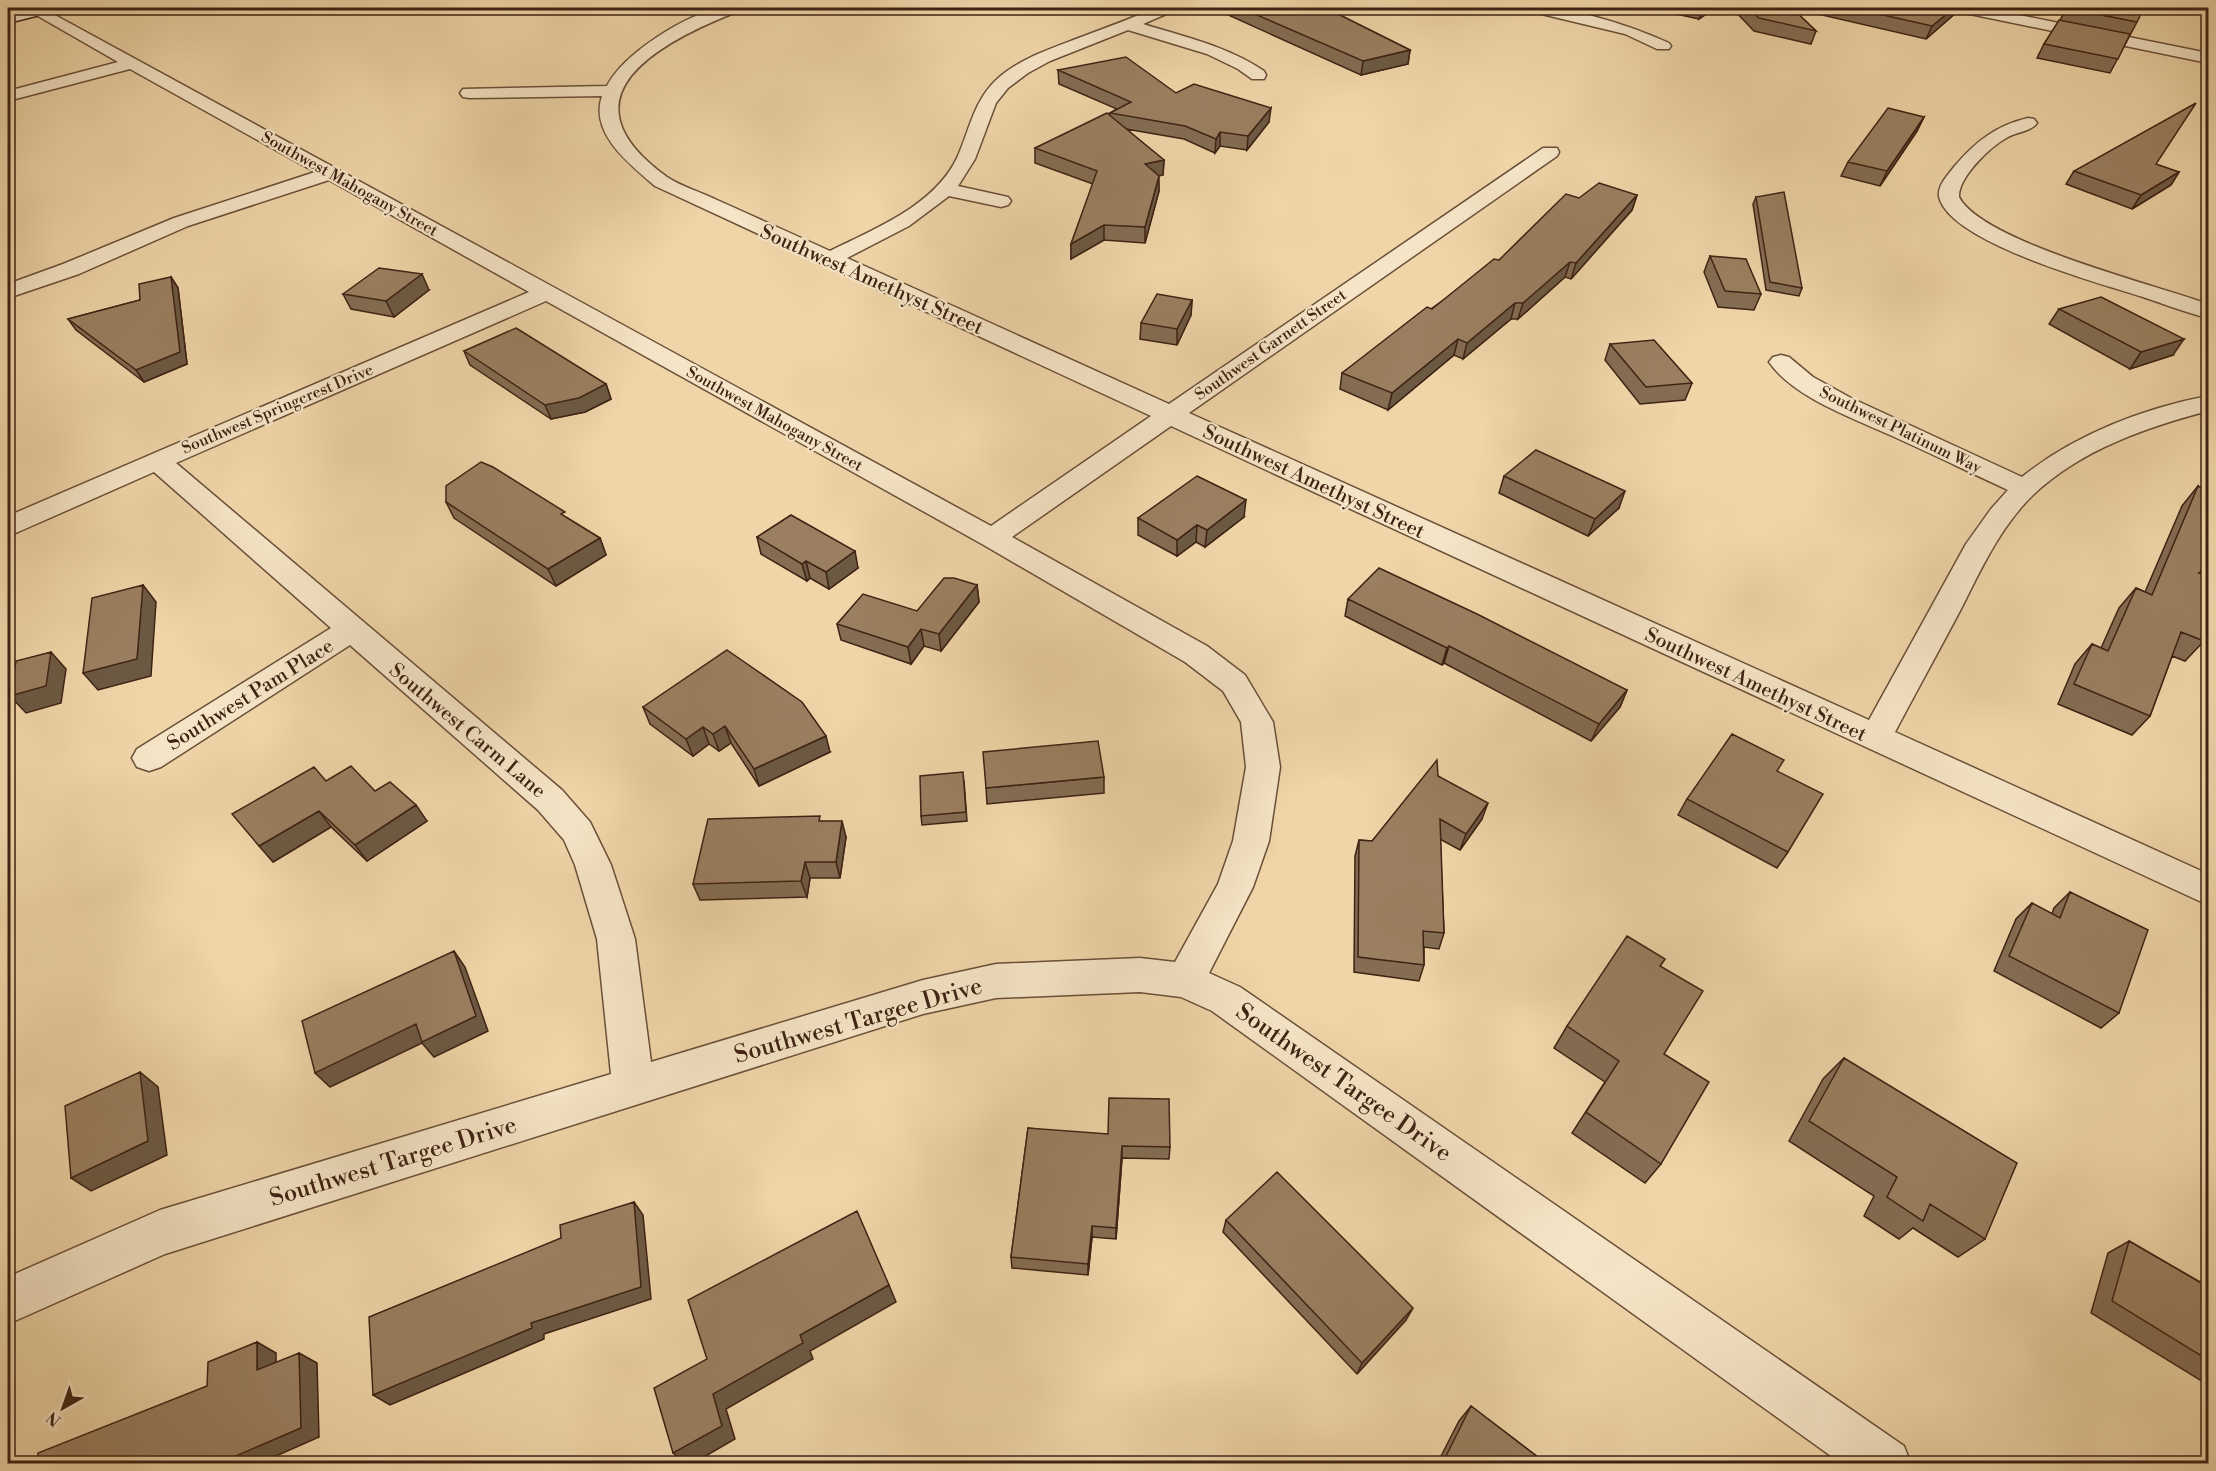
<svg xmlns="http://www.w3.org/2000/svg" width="2216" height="1471" font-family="'Libre Bodoni',serif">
	<rect width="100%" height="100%" fill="#efd5a8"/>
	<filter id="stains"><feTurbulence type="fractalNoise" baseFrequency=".00333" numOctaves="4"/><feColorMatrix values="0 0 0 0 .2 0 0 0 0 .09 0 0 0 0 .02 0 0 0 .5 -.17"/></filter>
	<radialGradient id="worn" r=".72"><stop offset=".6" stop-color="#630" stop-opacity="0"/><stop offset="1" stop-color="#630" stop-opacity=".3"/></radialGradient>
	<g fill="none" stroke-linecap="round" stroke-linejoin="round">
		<!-- street casing -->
		<g stroke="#6a4f38" stroke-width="3">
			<path id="street" d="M 24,8 L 42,8 L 991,526 L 1151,416 L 655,186 C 631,165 589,134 602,96 L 469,98 L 463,97 L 460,93 L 463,89 L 607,86 C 623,54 687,13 722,8 C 728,7 735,8 741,8 L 739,11 C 659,42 556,97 667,177 C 682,187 701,192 717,200 C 755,217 792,234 830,251 C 874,229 934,206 957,158 C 969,132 973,103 995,81 C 1019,58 1053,48 1084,36 C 1108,27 1132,18 1156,8 L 1175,8 L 1173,11 L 1143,24 C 1185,37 1227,46 1264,71 L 1266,75 L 1264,79 L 1252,79 L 1238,69 L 1207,54 L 1128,30 L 1050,61 L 1028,73 L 1008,88 L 996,103 L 975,159 L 958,186 L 1008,197 L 1011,201 L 1008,205 L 1001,207 L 949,196 L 909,226 L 847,258 L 1169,404 L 1543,148 L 1557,148 L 1559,152 L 1557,156 L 1189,413 L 1869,720 L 1966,544 L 1991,509 L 2008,490 C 1969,472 1930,453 1890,435 C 1853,418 1793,397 1769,362 L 1773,357 L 1781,355 L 1789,357 L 1813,377 L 1851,398 L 2022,477 C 2074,435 2144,408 2208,396 L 2208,411 C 2147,427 2080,450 2033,495 C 2001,526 1982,567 1962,607 C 1940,649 1917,690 1895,732 L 2208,874 L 2208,905 L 1171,426 L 1012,537 L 1207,646 L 1245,675 L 1273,722 L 1280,767 L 1269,841 L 1253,887 L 1209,973 L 1240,987 L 1904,1446 L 1911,1464 L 1842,1464 L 1212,1011 L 1181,997 L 1140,992 L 996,998 L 923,1014 L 165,1254 L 8,1324 L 8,1277 L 160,1210 L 611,1074 L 597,939 L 575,865 L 564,840 L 538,810 L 350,645 L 161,767 L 149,771 L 137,767 L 132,758 L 137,749 L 331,628 L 154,472 L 18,532 L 8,535 L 8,516 L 529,292 L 329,180 L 188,226 L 79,274 L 8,298 L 8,284 L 63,264 L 174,218 L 315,172 L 130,69 L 8,101 L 8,91 L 118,62 ZM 546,301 L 982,544 L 1185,662 L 1223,691 L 1241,722 L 1246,767 L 1233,841 L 1218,884 L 1175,962 L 1140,958 L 996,964 L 923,980 L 651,1062 L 635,939 L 611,865 L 590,822 L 562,790 L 176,463 Z
				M 1526,8 C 1567,4 1631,26 1669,43 L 1671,46 L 1669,49 L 1657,49 L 1625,34 L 1529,11 Z
				M 1957,8 L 1985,8 L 2208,53 L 2208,63 L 1965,13 Z
				M 2028,118 L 2034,119 L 2037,123 C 2032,131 2017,132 2008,137 C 1991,146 1958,177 1959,197 C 1982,242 2156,285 2208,304 L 2208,318 C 2187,313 2164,304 2143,297 C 2099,283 1956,244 1940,200 C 1935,188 1947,176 1954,167 C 1975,142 1995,126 2028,118 Z"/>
		</g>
		<!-- secondary casing -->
		<g stroke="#3e2213" stroke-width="3">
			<path id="secondary" d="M 33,8 L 59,8 L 56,11 L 8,23 L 8,13 Z"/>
		</g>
		<!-- street -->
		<use href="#street" fill="#f5e4c6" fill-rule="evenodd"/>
		<!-- secondary -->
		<use href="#secondary" fill="#f5e4c6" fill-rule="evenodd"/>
	</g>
	<!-- wall -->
	<path fill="#846d53" stroke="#3e2213" stroke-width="1.5" d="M 1215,8 L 1326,8 L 1410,50 L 1408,64 L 1361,75 L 1215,9 Z
		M 1647,8 L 1715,8 L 1699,19 Z
		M 1732,8 L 1960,8 L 1958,11 L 1926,39 L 1792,8 L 1816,31 L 1811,44 L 1754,31 Z
		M 2067,8 L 2137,22 L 2110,73 L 2037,58 L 2044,44 L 2060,20 Z
		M 1058,70 L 1176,93 L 1269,122 L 1247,150 L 1220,146 L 1215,153 L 1184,139 L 1126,129 L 1164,160 L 1163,175 L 1158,176 L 1159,191 L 1145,243 L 1104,240 L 1071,259 L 1071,244 L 1093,184 L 1035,163 L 1035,148 L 1110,116 L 1110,113 L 1117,109 L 1059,84 Z
		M 1924,117 L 1917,131 L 1880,186 L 1841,176 L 1848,162 Z
		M 2074,171 L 2179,172 L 2171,185 L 2132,209 L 2066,184 Z
		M 1637,195 L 1632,210 L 1571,279 L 1565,277 L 1518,319 L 1511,319 L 1463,359 L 1454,355 L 1388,410 L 1340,389 L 1342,373 L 1499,260 L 1579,198 Z
		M 1756,197 L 1802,288 L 1799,296 L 1766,290 L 1753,204 Z
		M 1710,256 L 1761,294 L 1754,310 L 1718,307 L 1704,272 Z
		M 171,277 L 178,288 L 187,364 L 144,382 L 76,330 L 68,319 L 140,300 Z
		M 429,290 L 394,317 L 351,309 L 343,294 Z
		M 1192,300 L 1191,315 L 1177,345 L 1140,339 L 1141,323 Z
		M 2059,309 L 2173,355 L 2130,369 L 2049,324 Z
		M 1610,344 L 1692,383 L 1685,400 L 1640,404 L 1605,360 Z
		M 464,351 L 606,384 L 611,399 L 585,412 L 551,419 L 470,365 Z
		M 1504,476 L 1619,508 L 1588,536 L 1499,493 Z
		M 2198,486 L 2205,575 L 2204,641 L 2185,661 L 2172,656 L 2150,716 L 2132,735 L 2058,704 L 2075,664 L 2092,644 L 2101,648 L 2119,608 L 2136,588 L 2145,592 L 2182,506 Z
		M 446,502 L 567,518 L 600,538 L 606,555 L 556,586 L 454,518 Z
		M 1244,517 L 1205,547 L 1196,542 L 1177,556 L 1138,535 L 1138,518 Z
		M 757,537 L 858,568 L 829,589 L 810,578 L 807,581 L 761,554 Z
		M 977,585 L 979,602 L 941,651 L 924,646 L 911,664 L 841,640 L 837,624 L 917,611 Z
		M 1348,599 L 1627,690 L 1620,707 L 1591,741 L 1444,663 L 1442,665 L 1345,616 Z
		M 643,707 L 830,752 L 759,786 L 731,743 L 719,751 L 709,744 L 693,756 L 650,724 Z
		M 1777,771 L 1788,852 L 1777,868 L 1678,815 L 1687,799 Z
		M 1438,776 L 1482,819 L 1460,850 L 1440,839 L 1444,933 L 1439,949 L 1424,947 L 1424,965 L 1419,981 L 1354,972 L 1355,856 L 1359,840 L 1372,841 Z
		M 1104,777 L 1104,793 L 987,804 L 986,788 Z
		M 326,781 L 375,791 L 427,821 L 367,861 L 331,827 L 273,862 Z
		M 964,781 L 967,821 L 922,825 L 921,816 Z
		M 822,821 L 846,837 L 840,878 L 810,878 L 807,897 L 700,900 L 693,884 Z
		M 2070,892 L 2119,1013 L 2101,1028 L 1994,971 L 2016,919 L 2032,903 L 2052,914 L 2054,908 Z
		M 1665,959 L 1660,966 L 1664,1054 L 1661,1164 L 1645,1183 L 1572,1133 L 1605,1082 L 1554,1048 L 1567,1026 Z
		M 1844,1058 L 1985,1239 L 1958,1257 L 1913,1228 L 1899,1239 L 1864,1216 L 1874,1196 L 1789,1141 L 1823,1079 Z
		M 1028,1128 L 1170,1147 L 1169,1159 L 1122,1158 L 1116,1239 L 1092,1237 L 1088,1275 L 1012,1268 L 1011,1257 Z
		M 1226,1220 L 1406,1320 L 1357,1374 L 1223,1232 Z
		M 2129,1241 L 2200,1282 L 2208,1278 L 2208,1385 L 2091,1313 L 2108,1253 Z
		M 1471,1406 L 1547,1464 L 1437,1464 L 1459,1421 Z"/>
	<!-- shaded-wall -->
	<path fill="#6c5943" stroke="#3e2213" stroke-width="1.5" d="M 1703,8 L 1715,8 L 1699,19 Z
		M 1954,8 L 1960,8 L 1958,11 L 1926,39 L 1932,26 Z
		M 1410,50 L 1408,64 L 1361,75 L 1363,61 Z
		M 1271,108 L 1269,122 L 1247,150 L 1248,136 Z
		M 1924,117 L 1917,131 L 1880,186 L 1887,171 Z
		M 1220,132 L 1220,146 L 1215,153 L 1216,139 Z
		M 1164,160 L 1163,175 L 1144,179 L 1145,164 Z
		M 2179,172 L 2171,185 L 2132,209 L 2141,195 Z
		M 1159,176 L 1159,191 L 1145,243 L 1145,227 Z
		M 1637,195 L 1632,210 L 1571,279 L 1576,263 Z
		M 1104,225 L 1104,240 L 1071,259 L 1071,244 Z
		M 1570,262 L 1565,277 L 1518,319 L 1523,303 Z
		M 422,274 L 429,290 L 394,317 L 386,301 Z
		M 171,277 L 178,288 L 187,364 L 144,382 L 136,370 Z
		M 1192,300 L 1191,315 L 1177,345 L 1177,329 Z
		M 1515,303 L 1511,319 L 1463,359 L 1467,343 Z
		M 1458,339 L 1454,355 L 1388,410 L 1392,393 Z
		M 2184,339 L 2173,355 L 2130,369 L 2141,352 Z
		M 606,384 L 611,399 L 585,412 L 551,419 L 545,405 Z
		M 1625,491 L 1619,508 L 1588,536 L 1595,519 Z
		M 1246,500 L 1244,517 L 1205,547 L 1207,530 Z
		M 1197,525 L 1196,542 L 1177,556 L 1177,540 Z
		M 600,538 L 606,555 L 556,586 L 548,569 Z
		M 855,551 L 858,568 L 829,589 L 826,572 Z
		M 806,561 L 810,578 L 807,581 L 802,564 Z
		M 2208,566 L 2208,572 L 2182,593 L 2199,573 Z
		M 143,585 L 156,602 L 151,676 L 98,690 L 83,673 Z
		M 977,585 L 979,602 L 941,651 L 939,634 Z
		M 921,629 L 924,646 L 911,664 L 908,647 Z
		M 1449,646 L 1444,663 L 1442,665 L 1447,648 Z
		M 51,652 L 66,669 L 61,703 L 26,713 L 10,696 Z
		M 1627,690 L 1620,707 L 1591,741 L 1599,724 Z
		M 725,726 L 731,743 L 719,751 L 713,734 Z
		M 703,727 L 709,744 L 693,756 L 686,739 Z
		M 826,736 L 830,752 L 759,786 L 754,769 Z
		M 1488,803 L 1482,819 L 1460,850 L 1466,834 Z
		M 416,805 L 427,821 L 367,861 L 355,845 Z
		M 319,811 L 331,827 L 273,862 L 259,846 Z
		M 842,821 L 846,837 L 840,878 L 836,862 Z
		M 805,862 L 810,878 L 807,897 L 801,881 Z
		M 454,951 L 465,967 L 488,1031 L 434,1057 L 422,1043 L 330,1087 L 315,1073 Z
		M 140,1072 L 158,1087 L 167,1155 L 91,1191 L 71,1178 Z
		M 1122,1146 L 1122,1158 L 1116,1239 L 1116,1228 Z
		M 634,1202 L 643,1215 L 651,1299 L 544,1334 L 544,1339 L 390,1405 L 373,1395 L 531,1323 Z
		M 1092,1226 L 1092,1237 L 1088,1275 L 1088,1264 Z
		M 889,1285 L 896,1302 L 810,1351 L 813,1359 L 726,1409 L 735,1439 L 692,1464 L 685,1464 L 673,1453 L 713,1394 L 800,1335 Z
		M 1413,1308 L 1406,1320 L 1357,1374 L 1362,1363 Z
		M 257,1342 L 276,1353 L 276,1380 L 257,1370 Z
		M 299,1353 L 317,1363 L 319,1437 L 258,1464 L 217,1464 Z"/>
	<!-- building -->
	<path fill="#9a7f60" stroke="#3e2213" stroke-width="1.5" d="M 1241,8 L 1326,8 L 1410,50 L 1363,61 Z
		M 1748,8 L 1792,8 L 1816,31 L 1759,18 Z
		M 1852,8 L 1954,8 L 1932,26 Z
		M 2067,8 L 2144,8 L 2137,22 Z
		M 2059,20 L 2130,34 L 2118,59 L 2044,44 Z
		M 1126,57 L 1176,93 L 1194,84 L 1271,108 L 1248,136 L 1220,132 L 1216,139 L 1185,126 L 1110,113 L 1131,102 L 1058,70 Z
		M 2196,103 L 2156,164 L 2179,172 L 2141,195 L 2074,171 Z
		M 1888,108 L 1924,117 L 1887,171 L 1848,162 Z
		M 1107,113 L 1164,160 L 1145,164 L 1159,176 L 1145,227 L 1104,225 L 1071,244 L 1097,171 L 1035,148 Z
		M 1599,183 L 1637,195 L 1576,263 L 1570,262 L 1523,303 L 1515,303 L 1467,343 L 1458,339 L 1392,393 L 1342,373 L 1427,307 L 1432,309 L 1494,259 L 1499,260 L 1566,194 L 1579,198 Z
		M 1784,192 L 1802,288 L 1770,282 L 1756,197 Z
		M 1710,256 L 1746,259 L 1761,294 L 1725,291 Z
		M 379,268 L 422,274 L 386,301 L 343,294 Z
		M 171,277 L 180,352 L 136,370 L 68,319 L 140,300 L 139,284 Z
		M 1157,294 L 1192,300 L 1177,329 L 1141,323 Z
		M 2101,297 L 2184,339 L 2141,352 L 2059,309 Z
		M 516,328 L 606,384 L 579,398 L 545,405 L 464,351 Z
		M 1654,340 L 1692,383 L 1646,387 L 1610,344 Z
		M 1536,450 L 1625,491 L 1595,519 L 1504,476 Z
		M 481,462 L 493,467 L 565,512 L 561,514 L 600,538 L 548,569 L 446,502 L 446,486 Z
		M 1197,476 L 1246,500 L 1207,530 L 1197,525 L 1177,540 L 1138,518 Z
		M 2198,486 L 2205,490 L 2208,487 L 2208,566 L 2199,573 L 2208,576 L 2208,629 L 2204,641 L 2181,632 L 2150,716 L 2074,684 L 2092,644 L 2108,651 L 2136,588 L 2152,595 Z
		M 791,515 L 855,551 L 826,572 L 806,561 L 802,564 L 757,537 Z
		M 1379,568 L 1477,614 L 1627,690 L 1599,724 L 1449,646 L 1447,648 L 1348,599 Z
		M 944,578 L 954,578 L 977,585 L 939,634 L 921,629 L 908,647 L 837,624 L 863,594 L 917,611 Z
		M 143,585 L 137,659 L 83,673 L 92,598 Z
		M 727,650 L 802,702 L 826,736 L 754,769 L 725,726 L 713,734 L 703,727 L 686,739 L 643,707 Z
		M 51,652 L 46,686 L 10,696 L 16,661 Z
		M 1732,734 L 1784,760 L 1777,771 L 1823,794 L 1788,852 L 1687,799 Z
		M 1098,741 L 1104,777 L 986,788 L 983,752 Z
		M 1437,760 L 1438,776 L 1488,803 L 1466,834 L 1440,819 L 1444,933 L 1423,931 L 1424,965 L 1358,957 L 1359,840 L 1372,841 Z
		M 351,766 L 375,791 L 390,782 L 416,805 L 355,845 L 319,811 L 259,846 L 232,814 L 314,767 L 326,781 Z
		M 963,772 L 966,812 L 921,816 L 920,776 Z
		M 820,816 L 819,821 L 842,821 L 836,862 L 805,862 L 801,881 L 693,884 L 708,819 Z
		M 2070,892 L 2148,930 L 2119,1013 L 2009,956 L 2032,903 L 2060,918 Z
		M 1627,936 L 1665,959 L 1660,966 L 1703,991 L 1664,1054 L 1709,1082 L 1661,1164 L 1586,1112 L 1619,1061 L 1567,1026 Z
		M 454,951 L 476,1016 L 422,1042 L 416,1024 L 315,1073 L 302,1021 Z
		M 1844,1058 L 2017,1163 L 1985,1239 L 1930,1204 L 1923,1221 L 1887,1197 L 1897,1177 L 1809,1121 Z
		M 140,1072 L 148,1141 L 71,1178 L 65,1106 Z
		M 1109,1098 L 1169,1099 L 1170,1147 L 1122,1146 L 1116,1228 L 1092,1226 L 1088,1264 L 1011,1257 L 1028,1128 L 1108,1134 Z
		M 1277,1172 L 1413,1308 L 1362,1363 L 1226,1220 Z
		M 634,1202 L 641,1287 L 531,1323 L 532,1328 L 373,1395 L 369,1317 L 561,1238 L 560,1225 Z
		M 857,1211 L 889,1285 L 800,1335 L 803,1343 L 713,1394 L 722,1426 L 673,1453 L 654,1388 L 707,1359 L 688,1300 Z
		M 2129,1241 L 2208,1287 L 2208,1360 L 2112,1301 Z
		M 257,1342 L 257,1370 L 299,1353 L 301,1428 L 217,1464 L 37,1464 L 38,1453 L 207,1386 L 208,1362 Z
		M 1471,1406 L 1547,1464 L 1442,1464 Z"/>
	<g text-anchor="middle" stroke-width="4.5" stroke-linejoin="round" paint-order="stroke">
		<!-- far-street labels -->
		<g font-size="16" fill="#3e2213" stroke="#f5e4c6">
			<text transform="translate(350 183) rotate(29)" y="6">Southwest Mahogany Street</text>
			<text transform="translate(1270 344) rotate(-35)" y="6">Southwest Garnett Street</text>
			<text transform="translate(277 408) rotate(-23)" y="6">Southwest Springcrest Drive</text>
			<text transform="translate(775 418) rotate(29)" y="6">Southwest Mahogany Street</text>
			<text transform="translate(1901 429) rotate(26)" y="6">Southwest Platinum Way</text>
		</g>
		<!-- street labels -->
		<g font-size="20" fill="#3e2213" stroke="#f5e4c6">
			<text transform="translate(872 279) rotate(24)" y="7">Southwest Amethyst Street</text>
			<text transform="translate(1314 481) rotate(25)" y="7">Southwest Amethyst Street</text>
			<text transform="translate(1756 684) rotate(25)" y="7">Southwest Amethyst Street</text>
			<text transform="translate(250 694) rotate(-32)" y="7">Southwest Pam Place</text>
			<text transform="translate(468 730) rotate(40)" y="7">Southwest Carm Lane</text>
		</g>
		<!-- near-street labels -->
		<g font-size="24" fill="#3e2213" stroke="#f5e4c6">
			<text transform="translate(858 1020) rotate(-16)" y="8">Southwest Targee Drive</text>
			<text transform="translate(1344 1082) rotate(35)" y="8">Southwest Targee Drive</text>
			<text transform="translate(393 1161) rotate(-17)" y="8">Southwest Targee Drive</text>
		</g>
	</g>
	<!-- margin -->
	<rect width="2216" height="1471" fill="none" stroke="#efd5a8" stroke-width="30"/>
	<rect x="9" y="9" width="2198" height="1453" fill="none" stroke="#3e2213" stroke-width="3"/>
	<rect x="15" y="15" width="2186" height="1441" fill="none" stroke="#3e2213" stroke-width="1.5"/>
	<!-- north arrow -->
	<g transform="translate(63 1408) rotate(220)" stroke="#f5e4c6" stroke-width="4.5" paint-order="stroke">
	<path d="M0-4.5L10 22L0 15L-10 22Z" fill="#3e2213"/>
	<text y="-9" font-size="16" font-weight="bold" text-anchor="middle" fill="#3e2213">N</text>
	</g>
	<rect width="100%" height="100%" filter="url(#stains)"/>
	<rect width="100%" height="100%" fill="url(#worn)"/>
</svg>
